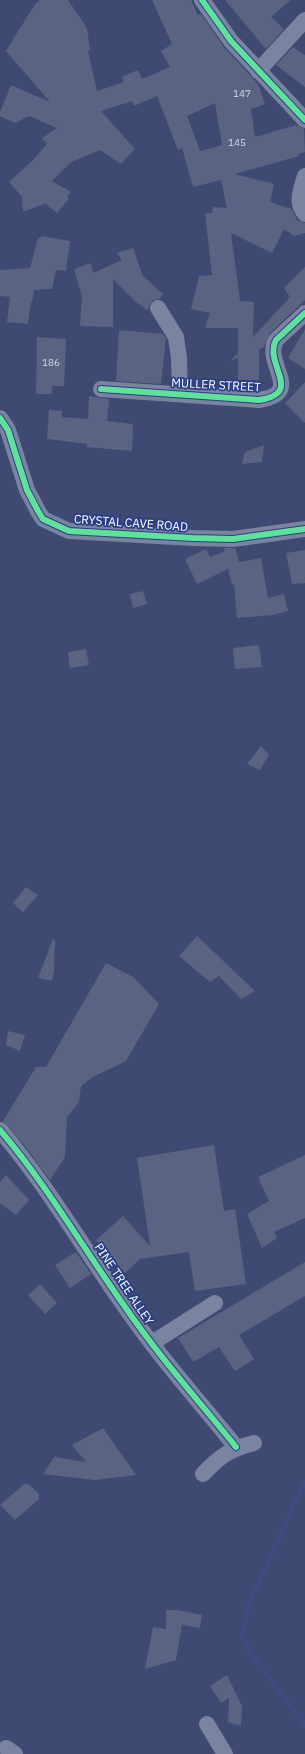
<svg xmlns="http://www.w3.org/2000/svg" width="305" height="1754" font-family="'IBM Plex Sans',sans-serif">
	<rect width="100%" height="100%" fill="#3e4a71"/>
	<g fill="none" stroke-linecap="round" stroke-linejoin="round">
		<!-- stream -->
		<path stroke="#3e4d80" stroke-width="5" d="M 305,1482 L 248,1606 L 242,1637 L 253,1657 L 305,1725"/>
	</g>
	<!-- building -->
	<path fill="#5a6382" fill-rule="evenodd" d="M 40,0 L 68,0 L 87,28 L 90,50 L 88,51 L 97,91 L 124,82 L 121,77 L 138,70 L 142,79 L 170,67 L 161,51 L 172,44 L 152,0 L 191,0 L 198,15 L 201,14 L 224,47 L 258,84 L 265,104 L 251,109 L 255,137 L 296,125 L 304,129 L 305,152 L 298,154 L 299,156 L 235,174 L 274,184 L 270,202 L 292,209 L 297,220 L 305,223 L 305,233 L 294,236 L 284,229 L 272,253 L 231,233 L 240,301 L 254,302 L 253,337 L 290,297 L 284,288 L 305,267 L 305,300 L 270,333 L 264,347 L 259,350 L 259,380 L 238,380 L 238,358 L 230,361 L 238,353 L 238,328 L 205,328 L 210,313 L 191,309 L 199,276 L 212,275 L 205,213 L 212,213 L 213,207 L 227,208 L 221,180 L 193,187 L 182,148 L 178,150 L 157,96 L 134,106 L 132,101 L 101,111 L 135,149 L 121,164 L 100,150 L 71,162 L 52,181 L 71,192 L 67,197 L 69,199 L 57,213 L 47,205 L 47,203 L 23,212 L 22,197 L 9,182 L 33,160 L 47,144 L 42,138 L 57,128 L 29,116 L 15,123 L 0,116 L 0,112 L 11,85 L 50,102 L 6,51 L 35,4 ZM 215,103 L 222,145 L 200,151 L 187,116 Z
		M 225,0 L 291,0 L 271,17 L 284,29 L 266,49 Z
		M 293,47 L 305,55 L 305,87 L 276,65 Z
		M 41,236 L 70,241 L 66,271 L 56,270 L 52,289 L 34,290 L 32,302 L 31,301 L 28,324 L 7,322 L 10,297 L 0,296 L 0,270 L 30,268 L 38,238 L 41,238 Z
		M 133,248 L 143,277 L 143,276 L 163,294 L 159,299 L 153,300 L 147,310 L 135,301 L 113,279 L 113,327 L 80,326 L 82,296 L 74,269 L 91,263 L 93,273 L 122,260 L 117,253 Z
		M 305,329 L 305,369 L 288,358 Z
		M 119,330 L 163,334 L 166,338 L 161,384 L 116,381 Z
		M 37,337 L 66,339 L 64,386 L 52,386 L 52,394 L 36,394 Z
		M 305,382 L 305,423 L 285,403 Z
		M 89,396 L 109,399 L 107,421 L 133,424 L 132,451 L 87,447 L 87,444 L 47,439 L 49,410 L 62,411 L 62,417 L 88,419 Z
		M 264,445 L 262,462 L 242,464 L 245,452 Z
		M 224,548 L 235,548 L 239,562 L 261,558 L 268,598 L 284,594 L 288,611 L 273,615 L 237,618 L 234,584 L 232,585 L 228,569 L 197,584 L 185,559 L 206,549 L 210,557 L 225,551 Z
		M 305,550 L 305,583 L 292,584 L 286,553 Z
		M 143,591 L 147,604 L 133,608 L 130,594 Z
		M 259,645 L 262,667 L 235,669 L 233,648 Z
		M 86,649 L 89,665 L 70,668 L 68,652 Z
		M 261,746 L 269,755 L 260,770 L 247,764 Z
		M 26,887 L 38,895 L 23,912 L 13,903 Z
		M 197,936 L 255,991 L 241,999 L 219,976 L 210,982 L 179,956 Z
		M 53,939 L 55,940 L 54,971 L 52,981 L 38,978 Z
		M 106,963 L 133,977 L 159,1004 L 126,1061 L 91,1078 L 81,1086 L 79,1102 L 67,1117 L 65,1157 L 50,1180 L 24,1145 L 3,1121 L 36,1067 L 46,1067 Z
		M 8,1031 L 25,1035 L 20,1051 L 6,1045 Z
		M 214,1145 L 224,1211 L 235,1209 L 246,1284 L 195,1291 L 189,1252 L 140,1259 L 125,1273 L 96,1240 L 123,1216 L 150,1246 L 137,1158 Z
		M 305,1155 L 305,1218 L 274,1232 L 277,1238 L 262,1248 L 247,1214 L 269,1201 L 258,1177 Z
		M 6,1175 L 29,1200 L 16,1215 L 0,1203 L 0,1182 Z
		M 76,1252 L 91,1274 L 70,1288 L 55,1265 Z
		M 305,1262 L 305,1296 L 239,1335 L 254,1359 L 235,1371 L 219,1347 L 193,1362 L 178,1338 Z
		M 40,1284 L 57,1303 L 45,1314 L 28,1295 Z
		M 103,1428 L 136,1475 L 95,1480 L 43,1474 L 54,1457 L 86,1462 L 72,1445 Z
		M 24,1484 L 29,1484 L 39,1494 L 39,1499 L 15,1520 L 0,1505 Z
		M 166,1610 L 178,1610 L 202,1615 L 200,1628 L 182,1625 L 176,1660 L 145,1669 L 153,1627 L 166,1629 Z
		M 227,1675 L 242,1706 L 241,1726 L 228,1722 L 229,1698 L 221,1703 L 210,1686 Z"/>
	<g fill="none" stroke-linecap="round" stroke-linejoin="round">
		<!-- minor -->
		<path stroke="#7a839f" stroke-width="16" d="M 202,0 L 231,41 L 305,120
			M 258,71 L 305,20
			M 305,176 C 301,190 295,202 305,214
			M 158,308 L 176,337 L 179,358 L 180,394
			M 101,389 L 259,400 C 305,393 263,364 276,340 L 305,313
			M 0,418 L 8,430 L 27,490 L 38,511 L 43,519 L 69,531 L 193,538 L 233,539 L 305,529
			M 0,1130 C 46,1184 82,1246 123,1304 C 157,1354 198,1400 236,1447
			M 152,1343 L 215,1303
			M 203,1474 C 220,1456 230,1449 254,1443
			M 207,1724 L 225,1754
			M 6,1748 L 15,1754"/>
		<!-- cycleway casing -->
		<g stroke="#293e86" stroke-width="8">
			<path id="cycleway" d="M 202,0 L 231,41 L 305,120
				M 101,389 L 259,400 C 305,393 263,364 276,340 L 305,313
				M 0,418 L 8,430 L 27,490 L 38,511 L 43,519 L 69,531 L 193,538 L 233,539 L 305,529
				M 0,1130 C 46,1184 82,1246 123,1304 C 157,1354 198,1400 236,1447"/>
		</g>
		<!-- cycleway -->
		<use href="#cycleway" stroke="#60e19b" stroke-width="6"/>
	</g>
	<g text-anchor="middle" stroke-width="3.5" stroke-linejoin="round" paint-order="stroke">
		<!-- number labels -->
		<g font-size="10" fill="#d6d8e0">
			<text x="242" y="97">147</text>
			<text x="237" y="146">145</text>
			<text x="51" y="366">186</text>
		</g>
		<!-- street labels -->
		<g font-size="12" fill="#fff" stroke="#293e86">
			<text transform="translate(216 385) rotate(3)" y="4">MULLER STREET</text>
			<text transform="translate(131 523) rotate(4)" y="4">CRYSTAL CAVE ROAD</text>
			<text transform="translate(124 1284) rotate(56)" y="4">PINE TREE ALLEY</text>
		</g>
	</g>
</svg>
